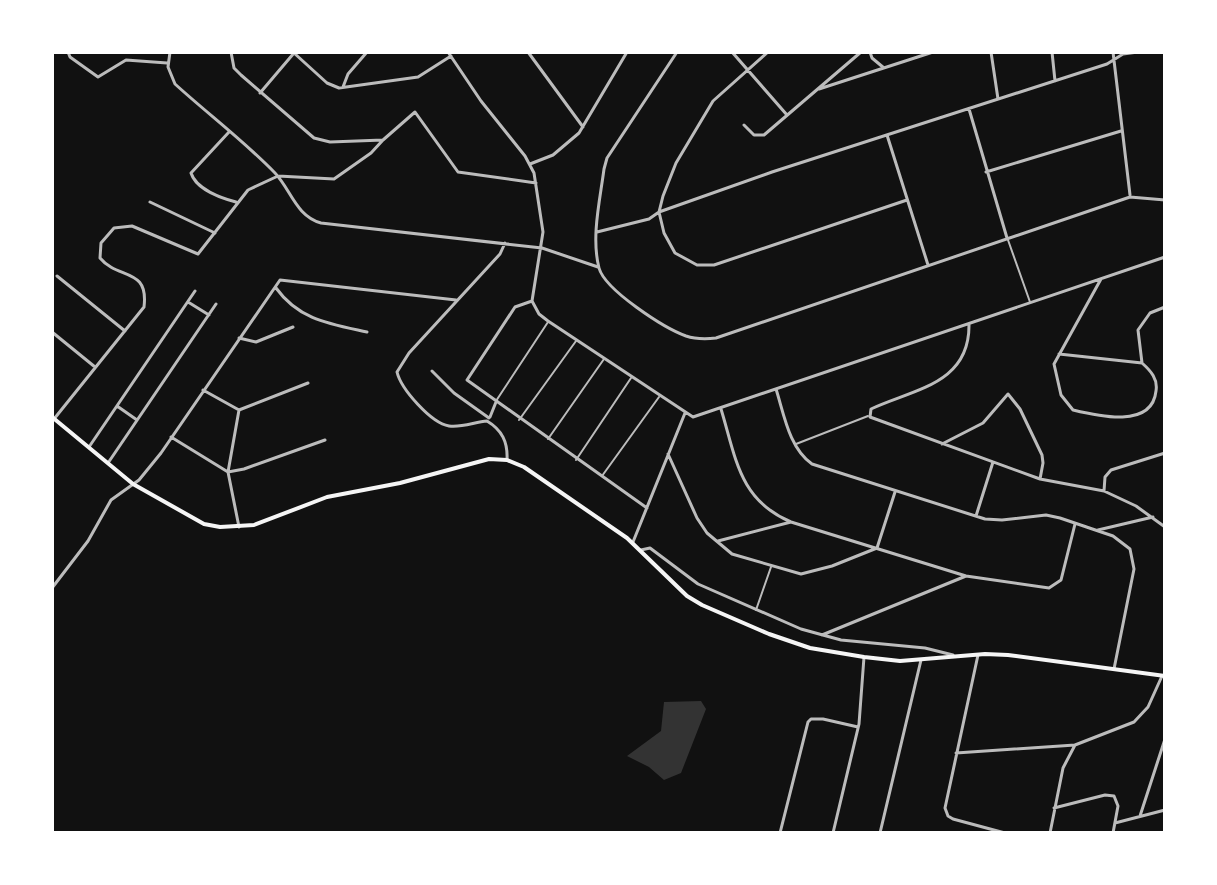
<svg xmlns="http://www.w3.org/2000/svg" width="1217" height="885" font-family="'PT Sans Narrow',sans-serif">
	<rect width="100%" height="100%" fill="#111"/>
	<!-- water -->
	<path fill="#333" d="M 701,701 L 706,709 L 681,773 L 664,780 L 649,767 L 627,756 L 661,731 L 664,702 Z"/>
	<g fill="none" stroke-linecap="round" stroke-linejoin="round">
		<!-- service -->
		<path stroke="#bcbcbc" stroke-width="2" d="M 1008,240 L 1030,302
			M 496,401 L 548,322
			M 519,420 L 576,341
			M 548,439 L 604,359
			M 796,444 L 868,416
			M 576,460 L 631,378
			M 602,476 L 659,397
			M 756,610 L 771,567"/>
		<!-- minor -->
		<path stroke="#bcbcbc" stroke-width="3" d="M 68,52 L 70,57 L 98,77 L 126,60 L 167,63
			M 170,52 L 168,67 L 175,84 C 208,114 244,141 275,173 C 291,190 296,216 321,223 L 542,248 L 598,267
			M 448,52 L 481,101 L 525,156 L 534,173 L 543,232 L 532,301 L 539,314 L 548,321 L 693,417 L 1165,257
			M 528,52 L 583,127
			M 677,52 L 607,158 L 604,169 C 600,200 591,237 599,268 C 605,290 664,328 686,336 C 695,339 707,339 716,338 L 1130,197 L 1165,200
			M 732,52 L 787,115
			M 768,52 L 713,101 L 676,163 L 663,196 L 659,212 L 664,233 L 675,253 L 697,265 L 714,265 L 907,200
			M 870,52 L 872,58 L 884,68
			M 991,52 L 998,99
			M 1052,52 L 1055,81
			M 1113,52 L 1130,195
			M 294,53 L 327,83 L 339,88 L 418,77 L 451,56
			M 343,87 L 348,74 L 367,52
			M 819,89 L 933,52
			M 260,93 L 294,53
			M 969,109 L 1007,238
			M 744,125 L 754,135 L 764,135 L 861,52
			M 229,132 L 191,173 C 196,189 221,198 236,202
			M 887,135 L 928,265
			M 383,140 L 415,112 L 458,172 L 536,183
			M 530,164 L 553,155 L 579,133 L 627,52
			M 986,172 L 1121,131
			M 150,202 L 215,233
			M 597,232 L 649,219 L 659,212 L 772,172 L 1107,64 L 1123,54 L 1138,52
			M 505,243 L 500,254 L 409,353 L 397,372 C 401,389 431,423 449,426 C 461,428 475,422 487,421 C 502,430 508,442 507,460
			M 57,276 L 125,331
			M 1101,279 L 1054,364 L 1061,395 L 1073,410 C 1098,416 1152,429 1156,391 C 1158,379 1151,371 1142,363 L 1138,330 L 1150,313 L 1165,307
			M 276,288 C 299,320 330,324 367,332
			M 532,301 L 515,307 L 467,380 L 647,508
			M 188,302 L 209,315
			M 969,324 C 970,384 914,389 871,409 L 870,417 L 1040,479 L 1104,491 L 1136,506 L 1165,527
			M 52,332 L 95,367
			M 239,338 L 256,342 L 293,327
			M 1059,354 L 1142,363
			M 432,371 L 454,393 L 489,418
			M 776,389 C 784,414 789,448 812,464 L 985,519 L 1002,520 L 1046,515 L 1060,518 L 1113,536 L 1130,549 L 1134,569 L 1114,669
			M 203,390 L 239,410 L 308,383
			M 117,406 L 137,420
			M 721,409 C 736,458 739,500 791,522 L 966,576 L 1049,588 L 1061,580 L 1075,524
			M 239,410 L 228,472 L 239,527
			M 490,417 L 496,402
			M 54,419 L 144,307 C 149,267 118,280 100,258 L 101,243 L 114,228 L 132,226 L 198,254 L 248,190 L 278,176 L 334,179 L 371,153 L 383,140 L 330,142 L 314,138 L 241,75 L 234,68 L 231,52
			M 171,437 L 228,472 L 244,469 L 325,440
			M 942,444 L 983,423 L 1008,394 L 1020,409 L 1042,455 L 1043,463 L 1040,479
			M 89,447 L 195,291
			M 668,454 L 697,518 L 707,533 L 732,554 L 801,574 L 832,566 L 877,548 L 895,492
			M 108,463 L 216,304
			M 1104,491 L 1105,477 L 1111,470 L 1165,453
			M 976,516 L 993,462
			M 1098,530 L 1153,517
			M 718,541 L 791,522
			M 633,542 L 685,413
			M 641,550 L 650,548 L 698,584 L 801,629 L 841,640 L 925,648 L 953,655
			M 52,588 L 88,541 L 111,500 L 139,480 L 161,453 L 280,280 L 456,300
			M 822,635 L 966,576
			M 978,655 L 945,808 L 948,816 L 953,819 L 1005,833
			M 956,753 L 1075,745
			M 1054,808 L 1105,795 L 1114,796 L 1118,806 L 1113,833
			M 1140,816 L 1165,739
			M 1115,823 L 1165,810
			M 780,833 L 808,722 L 811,719 L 823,719 L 858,727
			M 833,833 L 859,724 L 864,657
			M 880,833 L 921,660
			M 1050,833 L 1063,768 L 1075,745 L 1134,722 L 1148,707 L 1162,676"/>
		<!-- secondary -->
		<path stroke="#f5f5f5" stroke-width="4" d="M 52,417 L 133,484 L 204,524 L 220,527 L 254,525 L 327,497 L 400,483 L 489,459 L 507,460 L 524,467 L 627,538 L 687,596 L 702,605 L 769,634 L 810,648 L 864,657 L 900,661 L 985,654 L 1008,655 L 1165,676"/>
	</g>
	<!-- border -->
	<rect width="1217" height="885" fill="none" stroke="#ffffff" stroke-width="108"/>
</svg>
